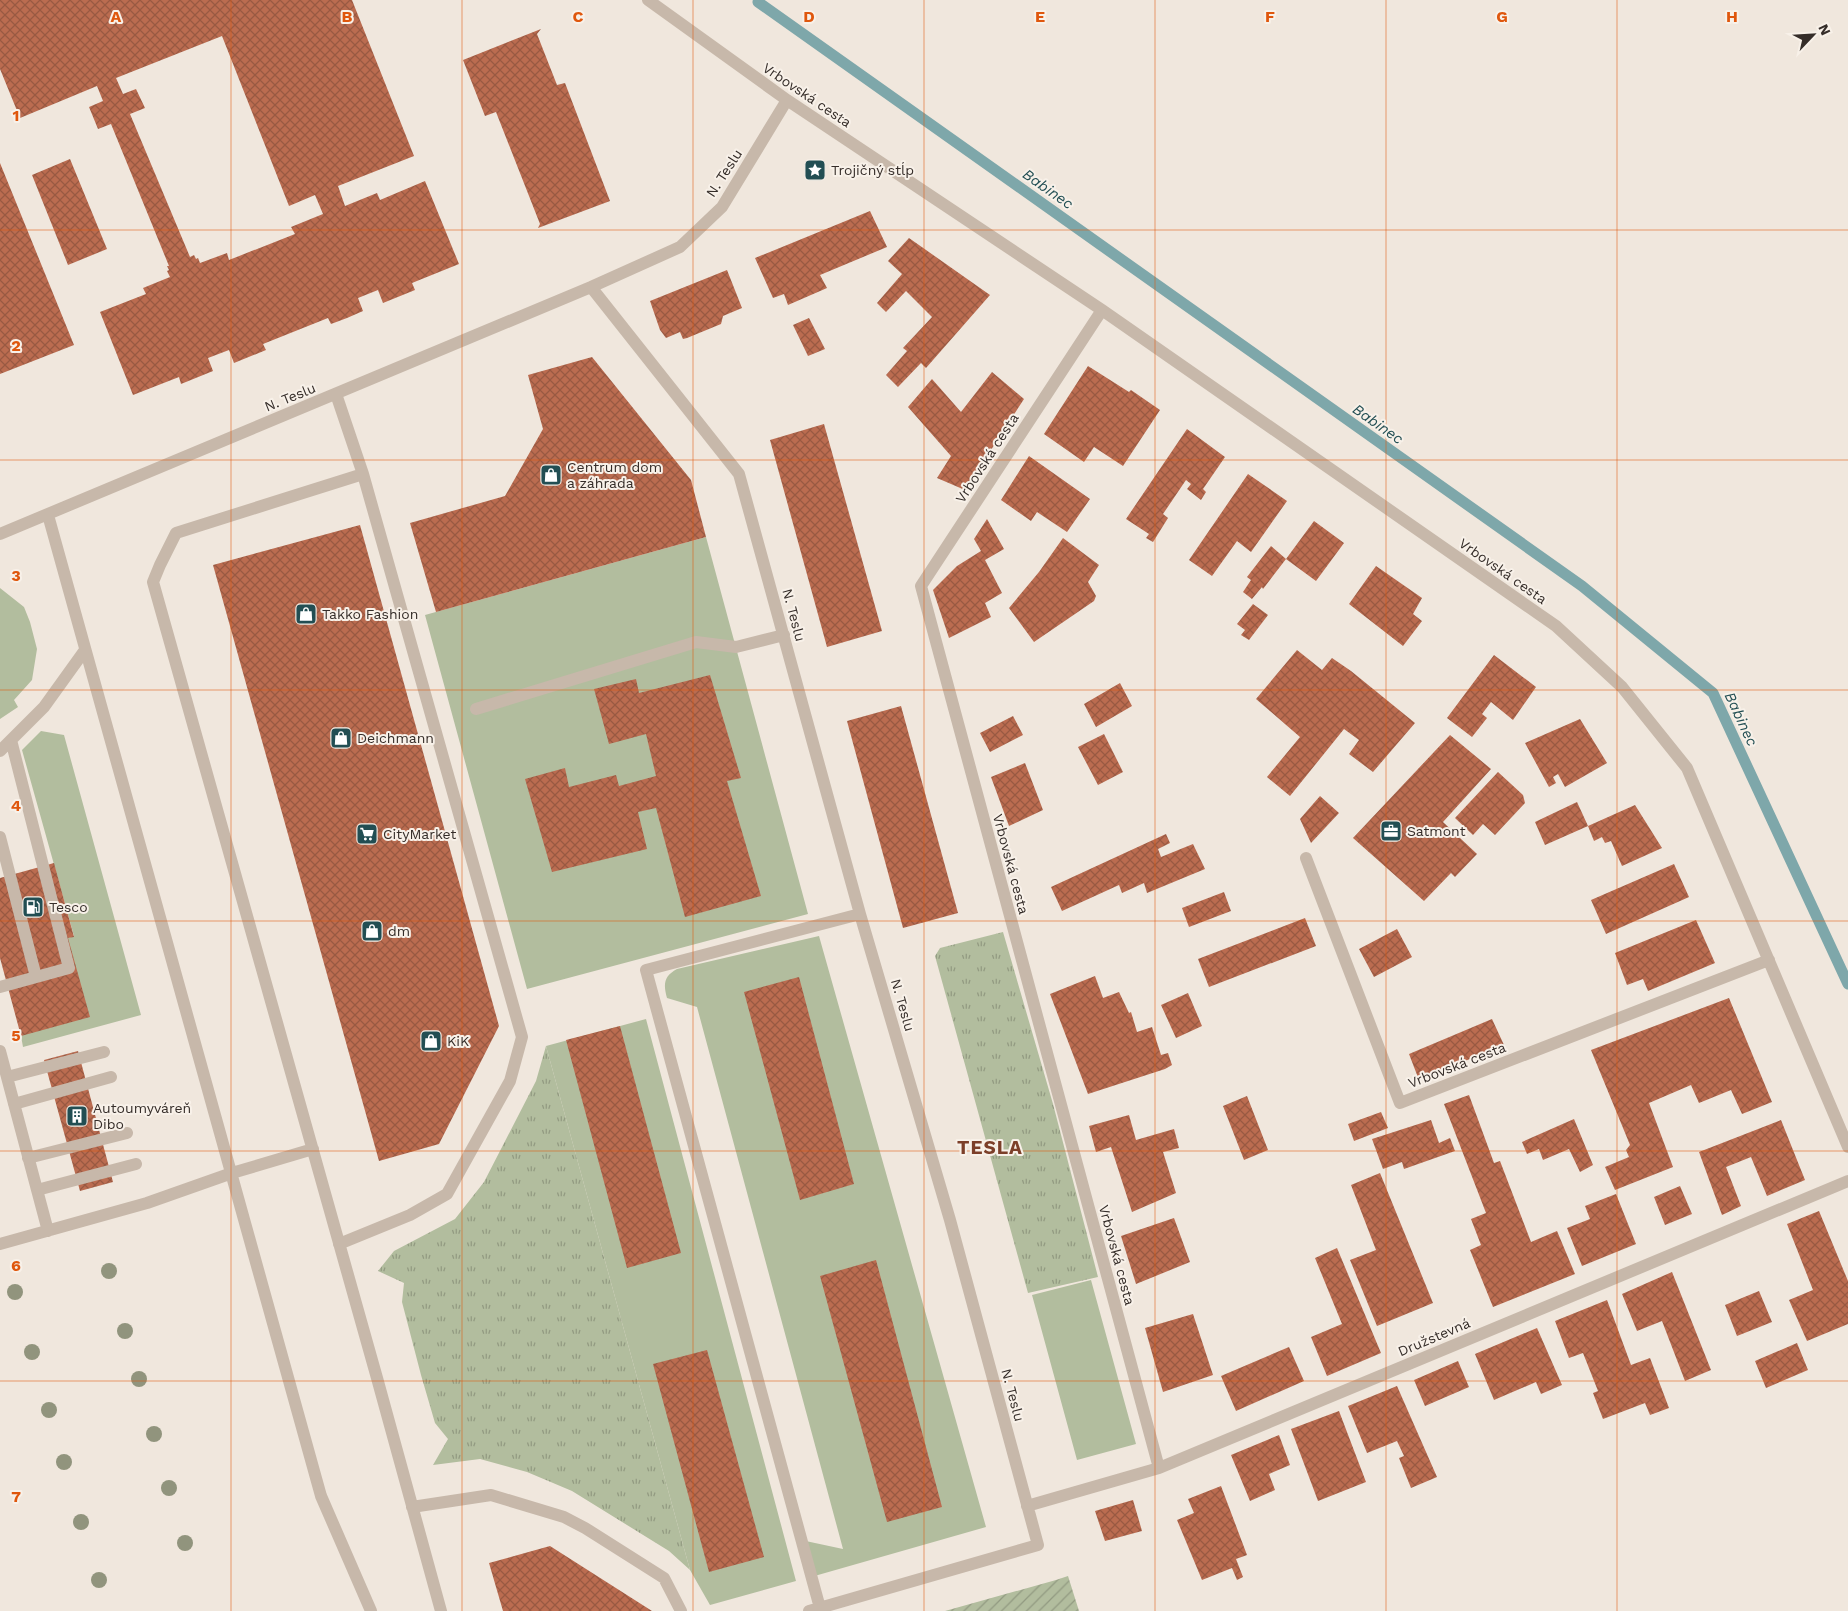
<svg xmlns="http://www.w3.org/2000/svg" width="1848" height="1611" font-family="'Work Sans',sans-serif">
	<defs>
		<pattern id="park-tufts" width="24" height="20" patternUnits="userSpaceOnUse" patternTransform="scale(1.25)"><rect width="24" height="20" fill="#b2bd9e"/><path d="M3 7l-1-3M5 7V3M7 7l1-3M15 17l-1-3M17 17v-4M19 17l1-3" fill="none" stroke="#929a81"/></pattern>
		<pattern id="garden-furrows" width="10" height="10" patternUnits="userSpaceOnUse" patternTransform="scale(1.25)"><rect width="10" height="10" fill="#b2bd9e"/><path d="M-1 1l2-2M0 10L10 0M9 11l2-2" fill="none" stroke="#929a81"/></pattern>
		<pattern id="building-cross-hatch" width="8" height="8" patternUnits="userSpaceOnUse" patternTransform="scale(1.25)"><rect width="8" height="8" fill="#bb6c50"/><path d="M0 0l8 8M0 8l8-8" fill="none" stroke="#995942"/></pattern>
	</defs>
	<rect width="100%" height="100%" fill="#f0e7dd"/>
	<!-- grass -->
	<path fill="#b2bd9e" d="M 706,537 L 808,914 L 527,989 L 425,615 Z
		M 0,588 L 24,607 L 30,622 L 37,649 L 32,680 L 14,700 L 18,707 L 0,719 Z
		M 41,731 L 64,735 L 141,1015 L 23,1047 L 21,1036 L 68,938 L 74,936 L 22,750 Z
		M 819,936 L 986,1527 L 811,1577 L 801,1540 L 843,1549 L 697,1007 L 667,998 C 663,984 664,976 677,969 Z
		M 646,1019 L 796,1581 L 710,1605 L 690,1570 L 546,1046 Z
		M 1091,1280 L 1136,1444 L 1077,1460 L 1032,1295 Z"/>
	<!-- park -->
	<path fill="url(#park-tufts)" d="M 1003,932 L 1053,1104 L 1098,1277 L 1028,1293 L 935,956 L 940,948 Z
		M 546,1046 L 690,1570 L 669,1551 L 572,1491 L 527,1472 L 480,1459 L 433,1465 L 448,1439 L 435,1423 L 421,1375 L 402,1302 L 404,1283 L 378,1271 L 394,1251 L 455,1219 L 484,1182 L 536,1081 Z"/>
	<!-- garden -->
	<path fill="url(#garden-furrows)" d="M 1068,1576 L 1079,1611 L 945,1611 L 1056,1580 Z"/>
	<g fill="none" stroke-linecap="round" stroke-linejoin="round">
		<!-- stream -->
		<path stroke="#7ea7aa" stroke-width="11" d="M 758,2 L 1582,586 L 1713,693 L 1848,984"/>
	</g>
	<!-- building -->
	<path fill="url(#building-cross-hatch)" fill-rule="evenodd" d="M 0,0 L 352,0 L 414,156 L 338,186 L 345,206 L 377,193 L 380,200 L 425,181 L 459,264 L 412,283 L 415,290 L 383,303 L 378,290 L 358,298 L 363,311 L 347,318 L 331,324 L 328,318 L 263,344 L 266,350 L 234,363 L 229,350 L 208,358 L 213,371 L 181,384 L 179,377 L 133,395 L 100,312 L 146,294 L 143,288 L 170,277 L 167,271 L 169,270 L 167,266 L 169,266 L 111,124 L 98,129 L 89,107 L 103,101 L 97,86 L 20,118 L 0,69 ZM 222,36 L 289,206 L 315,195 L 323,214 L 291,227 L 295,234 L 229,260 L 227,253 L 200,263 L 198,258 L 196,259 L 194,255 L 190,257 L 130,114 L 145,108 L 136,89 L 123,94 L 116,78 Z
		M 541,29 L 537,34 L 557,85 L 565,83 L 610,201 L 538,228 L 540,224 L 496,112 L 485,116 L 463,60 Z
		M 70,159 L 107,249 L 68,265 L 32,175 Z
		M 0,163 L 74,345 L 0,374 Z
		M 870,211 L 887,247 L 820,275 L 827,288 L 788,305 L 784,294 L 773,298 L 755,258 Z
		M 909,238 L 990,295 L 926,368 L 921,363 L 898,387 L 886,375 L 907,351 L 903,348 L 932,317 L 906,291 L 886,312 L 877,303 L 902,274 L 888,261 Z
		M 727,270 L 742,308 L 723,316 L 721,324 L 687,338 L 683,339 L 680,332 L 666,338 L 660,330 L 650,301 Z
		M 809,318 L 825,349 L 808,356 L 793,325 Z
		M 592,357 L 691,480 L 706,537 L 436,612 L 410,523 L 505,496 L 543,429 L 528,375 Z
		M 1088,366 L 1129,392 L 1131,390 L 1160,410 L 1123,466 L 1094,447 L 1084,462 L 1044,434 Z
		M 992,372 L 1024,399 L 965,490 L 937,478 L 951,456 L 908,407 L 932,379 L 961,412 Z
		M 824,424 L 882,631 L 827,647 L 770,440 Z
		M 1187,429 L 1225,457 L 1203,489 L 1206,492 L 1201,500 L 1187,489 L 1191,484 L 1186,480 L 1163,514 L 1168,518 L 1153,542 L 1146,538 L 1149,534 L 1126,519 Z
		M 1029,456 L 1090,499 L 1067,532 L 1037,512 L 1031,521 L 1001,500 Z
		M 1248,474 L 1287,501 L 1251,552 L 1237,541 L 1212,576 L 1189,560 Z
		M 987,519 L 1004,549 L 985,560 L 1002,593 L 985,603 L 991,617 L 949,638 L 933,590 L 957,566 L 981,551 L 974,539 Z
		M 1314,521 L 1344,543 L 1316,581 L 1286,559 Z
		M 360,525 L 499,1026 L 439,1144 L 379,1161 L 213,565 Z
		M 1063,538 L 1099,565 L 1088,582 L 1096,596 L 1094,601 L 1034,642 L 1009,608 L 1039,572 Z
		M 1271,546 L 1286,559 L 1263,589 L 1262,587 L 1252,599 L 1243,592 L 1251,580 L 1247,577 Z
		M 1376,566 L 1422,598 L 1413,614 L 1422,621 L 1403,646 L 1349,604 Z
		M 1253,604 L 1268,615 L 1249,640 L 1241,635 L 1245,630 L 1237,624 Z
		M 1297,650 L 1322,670 L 1332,658 L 1351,671 L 1415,723 L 1373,772 L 1349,754 L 1359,740 L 1344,729 L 1290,796 L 1267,777 L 1300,737 L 1256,699 Z
		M 1494,655 L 1536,687 L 1513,720 L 1491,702 L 1482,714 L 1487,718 L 1472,737 L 1447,718 Z
		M 710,675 L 741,778 L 727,781 L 761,896 L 685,917 L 656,808 L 638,812 L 647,849 L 552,872 L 525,779 L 565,768 L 569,787 L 616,775 L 619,786 L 656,776 L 646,734 L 609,744 L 594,689 L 636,679 L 639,693 Z
		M 1120,683 L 1132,706 L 1096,727 L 1084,704 Z
		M 901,706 L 958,913 L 903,928 L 847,721 Z
		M 1013,716 L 1023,735 L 990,752 L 980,733 Z
		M 1580,719 L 1607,763 L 1565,787 L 1558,774 L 1553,777 L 1556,783 L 1549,787 L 1525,743 Z
		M 1104,734 L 1123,772 L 1098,785 L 1078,747 Z
		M 1450,735 L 1491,769 L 1443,822 L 1477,854 L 1455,877 L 1451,873 L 1424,901 L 1353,838 Z
		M 1025,763 L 1043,810 L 1009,826 L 991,777 Z
		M 1498,772 L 1523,795 L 1525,803 L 1495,835 L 1483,824 L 1473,835 L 1455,818 Z
		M 1320,796 L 1339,813 L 1311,843 L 1300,819 Z
		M 1577,802 L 1588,826 L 1635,805 L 1662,848 L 1622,866 L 1611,841 L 1605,843 L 1602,837 L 1594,841 L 1588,826 L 1545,845 L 1535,822 Z
		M 1166,834 L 1170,843 L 1158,849 L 1161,857 L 1193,844 L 1205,869 L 1147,893 L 1144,883 L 1122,893 L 1119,885 L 1062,911 L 1051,887 Z
		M 54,863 L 74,937 L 68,938 L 90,1017 L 21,1036 L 0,958 L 0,878 Z
		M 1674,864 L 1689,897 L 1606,934 L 1591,900 Z
		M 1224,892 L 1231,911 L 1189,927 L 1182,908 Z
		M 1305,918 L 1316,946 L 1209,987 L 1198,959 Z
		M 1696,920 L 1715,963 L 1648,991 L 1643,979 L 1627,985 L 1615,953 Z
		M 1397,929 L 1412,957 L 1374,977 L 1359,949 Z
		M 1095,976 L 1103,998 L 1119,992 L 1129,1013 L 1131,1012 L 1137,1032 L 1152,1027 L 1161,1055 L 1168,1053 L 1172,1065 L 1165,1069 L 1088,1094 L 1050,994 Z
		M 799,977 L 854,1184 L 800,1200 L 744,992 Z
		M 1188,993 L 1202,1026 L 1176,1038 L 1161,1005 Z
		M 1729,998 L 1772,1102 L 1742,1114 L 1731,1090 L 1699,1103 L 1691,1085 L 1649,1103 L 1673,1167 L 1615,1190 L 1605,1167 L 1629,1157 L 1626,1150 L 1630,1145 L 1591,1050 Z
		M 1492,1019 L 1504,1045 L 1419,1080 L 1409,1054 Z
		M 620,1026 L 681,1253 L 627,1268 L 566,1040 Z
		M 78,1051 L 113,1182 L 80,1191 L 44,1060 Z
		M 1469,1095 L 1494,1163 L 1500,1161 L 1531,1242 L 1557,1231 L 1575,1274 L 1493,1307 L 1470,1250 L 1481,1245 L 1471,1219 L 1486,1213 L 1444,1104 Z
		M 1247,1096 L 1268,1150 L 1244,1160 L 1223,1106 Z
		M 1381,1112 L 1388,1128 L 1354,1141 L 1348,1124 Z
		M 1129,1115 L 1136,1140 L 1174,1129 L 1179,1148 L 1163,1152 L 1176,1193 L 1132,1212 L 1111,1147 L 1096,1152 L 1089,1126 Z
		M 1574,1119 L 1593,1165 L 1580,1172 L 1569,1149 L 1543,1160 L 1539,1149 L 1527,1154 L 1522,1142 Z
		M 1431,1120 L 1439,1143 L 1450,1138 L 1455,1151 L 1404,1169 L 1402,1162 L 1383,1169 L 1372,1139 Z
		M 1781,1120 L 1805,1180 L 1767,1196 L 1751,1157 L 1726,1167 L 1741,1206 L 1722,1215 L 1699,1152 Z
		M 1380,1173 L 1433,1303 L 1377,1326 L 1350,1260 L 1376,1250 L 1351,1185 Z
		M 1680,1186 L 1692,1214 L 1665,1225 L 1654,1197 Z
		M 1616,1194 L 1636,1244 L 1582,1266 L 1567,1228 L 1590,1219 L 1585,1206 Z
		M 1819,1211 L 1848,1281 L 1848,1324 L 1807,1341 L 1789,1300 L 1813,1290 L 1787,1224 Z
		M 1174,1218 L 1190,1262 L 1136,1284 L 1121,1236 Z
		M 1337,1248 L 1381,1353 L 1327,1376 L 1311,1337 L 1342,1324 L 1315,1258 Z
		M 876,1260 L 942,1507 L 887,1522 L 820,1276 Z
		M 1672,1272 L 1711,1370 L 1685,1381 L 1662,1321 L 1637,1331 L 1622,1294 Z
		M 1759,1291 L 1772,1322 L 1737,1336 L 1725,1305 Z
		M 1607,1300 L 1631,1365 L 1650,1358 L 1669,1408 L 1650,1415 L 1645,1403 L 1603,1419 L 1593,1393 L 1598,1391 L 1583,1353 L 1569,1358 L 1555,1321 Z
		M 1193,1314 L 1213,1375 L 1163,1392 L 1145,1328 Z
		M 1537,1328 L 1562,1385 L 1541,1394 L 1536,1382 L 1494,1400 L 1475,1354 Z
		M 1797,1343 L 1808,1370 L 1766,1388 L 1755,1361 Z
		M 1289,1347 L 1304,1381 L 1236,1411 L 1221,1376 Z
		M 707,1350 L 764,1557 L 709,1572 L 653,1364 Z
		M 1458,1361 L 1469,1387 L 1425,1406 L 1414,1380 Z
		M 1397,1386 L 1437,1477 L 1411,1488 L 1399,1458 L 1404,1456 L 1397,1441 L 1367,1453 L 1348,1406 Z
		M 1339,1411 L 1366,1482 L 1318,1501 L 1291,1429 Z
		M 1279,1435 L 1290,1465 L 1269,1474 L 1275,1490 L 1250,1501 L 1231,1455 Z
		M 1221,1486 L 1247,1555 L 1236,1559 L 1243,1577 L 1237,1580 L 1232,1568 L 1202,1580 L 1177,1520 L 1194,1513 L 1188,1499 Z
		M 1133,1500 L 1142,1531 L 1105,1541 L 1095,1511 Z
		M 550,1546 L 652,1611 L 503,1611 L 489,1563 Z"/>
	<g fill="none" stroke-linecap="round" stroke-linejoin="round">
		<!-- minor -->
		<path stroke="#c7b8aa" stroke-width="12" d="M 648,0 L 787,100 L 1102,310 L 1556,626 L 1622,687 L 1687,768 L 1848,1147
			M 591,287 L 739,474 L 860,914 L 950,1220 L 1038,1545 L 809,1611
			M 1102,310 L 921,586 L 1159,1468
			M 336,394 L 363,474 L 522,1037 L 510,1081 L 447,1194 L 410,1215 L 339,1244
			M 363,474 L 176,533 L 160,565 L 153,582 L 377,1378 L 441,1611
			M 48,515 L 321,1496 L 371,1611
			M 0,534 L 591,287 L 680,247 L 722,207 L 787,100
			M 476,709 L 696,642 L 736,647 L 784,635
			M 0,751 L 44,707 L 85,650
			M 0,837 L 36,977
			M 1306,858 L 1400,1103 L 1769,960
			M 0,987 L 69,968 L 11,740
			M 0,1051 L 48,1231
			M 7,1077 L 104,1052
			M 14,1104 L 111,1077
			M 28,1158 L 127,1133
			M 37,1190 L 136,1164
			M 0,1244 L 147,1203 L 232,1173 L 313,1149
			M 1027,1506 L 1159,1468 L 1848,1181
			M 412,1507 L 491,1495 L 564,1517 L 585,1528 L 664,1578 L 681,1611
			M 820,1608 L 646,970 L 860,914"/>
	</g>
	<!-- trees -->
	<g fill="#91947d">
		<circle cx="109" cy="1271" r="8"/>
		<circle cx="15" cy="1292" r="8"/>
		<circle cx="125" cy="1331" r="8"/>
		<circle cx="32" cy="1352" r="8"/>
		<circle cx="139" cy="1379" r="8"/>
		<circle cx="49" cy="1410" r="8"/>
		<circle cx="154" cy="1434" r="8"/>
		<circle cx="64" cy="1462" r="8"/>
		<circle cx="169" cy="1488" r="8"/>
		<circle cx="81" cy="1522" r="8"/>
		<circle cx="185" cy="1543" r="8"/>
		<circle cx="99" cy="1580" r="8"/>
	</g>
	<!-- grid -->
	<path fill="none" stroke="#df570d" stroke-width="1" stroke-opacity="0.55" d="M 231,0 L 231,1611M 462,0 L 462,1611M 693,0 L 693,1611M 924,0 L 924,1611M 1155,0 L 1155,1611M 1386,0 L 1386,1611M 1617,0 L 1617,1611M 0,230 L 1848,230M 0,460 L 1848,460M 0,690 L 1848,690M 0,921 L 1848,921M 0,1151 L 1848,1151M 0,1381 L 1848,1381"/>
	<!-- icons -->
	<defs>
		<g id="sight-square" transform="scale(1.125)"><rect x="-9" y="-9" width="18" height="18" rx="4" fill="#224e53" stroke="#f8f1e9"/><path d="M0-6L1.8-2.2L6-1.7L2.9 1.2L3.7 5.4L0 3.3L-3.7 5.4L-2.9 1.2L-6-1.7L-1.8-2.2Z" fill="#fff"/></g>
		<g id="shop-square" transform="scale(1.125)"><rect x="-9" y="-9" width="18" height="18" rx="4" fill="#224e53" stroke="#f8f1e9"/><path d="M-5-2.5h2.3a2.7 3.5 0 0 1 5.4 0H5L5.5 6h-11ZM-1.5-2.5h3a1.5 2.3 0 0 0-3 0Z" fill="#fff"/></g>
		<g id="office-square" transform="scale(1.125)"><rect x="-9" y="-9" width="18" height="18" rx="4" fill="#224e53" stroke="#f8f1e9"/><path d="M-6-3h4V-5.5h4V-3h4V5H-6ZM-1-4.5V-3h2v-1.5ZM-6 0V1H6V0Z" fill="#fff"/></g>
		<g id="supermarket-square" transform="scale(1.125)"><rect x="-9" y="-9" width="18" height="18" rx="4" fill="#224e53" stroke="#f8f1e9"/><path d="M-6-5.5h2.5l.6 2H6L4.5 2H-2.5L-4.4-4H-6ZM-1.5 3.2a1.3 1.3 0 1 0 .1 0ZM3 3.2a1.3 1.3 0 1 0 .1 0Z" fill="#fff"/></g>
		<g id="fuel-square" transform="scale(1.125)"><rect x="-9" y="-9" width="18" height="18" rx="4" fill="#224e53" stroke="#f8f1e9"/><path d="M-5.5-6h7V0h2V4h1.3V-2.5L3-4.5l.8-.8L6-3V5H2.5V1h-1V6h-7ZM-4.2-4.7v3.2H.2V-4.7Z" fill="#fff"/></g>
		<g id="building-square" transform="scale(1.125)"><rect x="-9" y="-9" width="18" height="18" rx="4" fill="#224e53" stroke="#f8f1e9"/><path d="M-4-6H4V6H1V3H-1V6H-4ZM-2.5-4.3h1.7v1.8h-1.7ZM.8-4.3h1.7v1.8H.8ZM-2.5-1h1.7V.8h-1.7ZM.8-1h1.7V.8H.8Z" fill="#fff"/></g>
	</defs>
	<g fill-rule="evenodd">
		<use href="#sight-square" x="815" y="170"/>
		<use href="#shop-square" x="551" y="475"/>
		<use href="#shop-square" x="306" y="614"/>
		<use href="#shop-square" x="341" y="738"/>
		<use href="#office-square" x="1391" y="831"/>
		<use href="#supermarket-square" x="367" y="834"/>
		<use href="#fuel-square" x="33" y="907"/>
		<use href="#shop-square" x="372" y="931"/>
		<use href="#shop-square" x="431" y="1041"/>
		<use href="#building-square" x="77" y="1116"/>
	</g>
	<g text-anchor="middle" stroke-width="4" stroke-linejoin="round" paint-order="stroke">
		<!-- street labels -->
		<g font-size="14" fill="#352d29" stroke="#f8f1e9">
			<text transform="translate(807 95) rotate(34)" y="5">Vrbovská cesta</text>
			<text transform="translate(724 173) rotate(-57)" y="5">N. Teslu</text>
			<text transform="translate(290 397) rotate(-22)" y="5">N. Teslu</text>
			<text transform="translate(987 458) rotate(-57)" y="5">Vrbovská cesta</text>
			<text transform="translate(1503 571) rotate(35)" y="5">Vrbovská cesta</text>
			<text transform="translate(794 615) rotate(75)" y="5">N. Teslu</text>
			<text transform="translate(1011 864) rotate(75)" y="5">Vrbovská cesta</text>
			<text transform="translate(903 1005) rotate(74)" y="5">N. Teslu</text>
			<text transform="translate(1457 1065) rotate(-21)" y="5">Vrbovská cesta</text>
			<text transform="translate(1117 1255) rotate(75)" y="5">Vrbovská cesta</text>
			<text transform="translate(1434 1337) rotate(-23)" y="5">Družstevná</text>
			<text transform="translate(1013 1395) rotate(75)" y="5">N. Teslu</text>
		</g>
		<!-- poi labels -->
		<g font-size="14" fill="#352d29" stroke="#f8f1e9" text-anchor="start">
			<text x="831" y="175">Trojičný stĺp</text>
			<text x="567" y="472">Centrum dom<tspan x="567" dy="16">a záhrada</tspan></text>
			<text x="322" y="619">Takko Fashion</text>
			<text x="357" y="743">Deichmann</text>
			<text x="1407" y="836">Satmont</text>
			<text x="383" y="839">CityMarket</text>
			<text x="49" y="912">Tesco</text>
			<text x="388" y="936">dm</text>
			<text x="447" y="1046">KiK</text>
			<text x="93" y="1113">Autoumyváreň<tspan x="93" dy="16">Dibo</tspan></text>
		</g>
		<!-- water labels -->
		<g font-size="15" font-style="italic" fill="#224e53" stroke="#f8f1e9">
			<text transform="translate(1048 189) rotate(35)" y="5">Babinec</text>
			<text transform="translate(1378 424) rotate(35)" y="5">Babinec</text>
			<text transform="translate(1741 719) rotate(65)" y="5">Babinec</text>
		</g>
		<!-- district labels -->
		<g font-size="19" font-weight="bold" letter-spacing="1" fill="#7c3f29" stroke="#f8f1e9">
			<text x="990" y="1154">TESLA</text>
		</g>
	</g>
	<g font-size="16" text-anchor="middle" font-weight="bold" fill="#df570d" stroke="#f8f1e9" stroke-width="4" stroke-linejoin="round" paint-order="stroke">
		<text x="116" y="22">A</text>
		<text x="347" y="22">B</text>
		<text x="578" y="22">C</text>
		<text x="809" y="22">D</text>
		<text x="1040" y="22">E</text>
		<text x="1270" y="22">F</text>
		<text x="1502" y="22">G</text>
		<text x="1732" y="22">H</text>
		<text x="16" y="121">1</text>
		<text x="16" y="351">2</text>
		<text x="16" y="581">3</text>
		<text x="16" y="811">4</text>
		<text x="16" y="1041">5</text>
		<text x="16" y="1271">6</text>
		<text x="16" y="1502">7</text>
	</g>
	<!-- north arrow -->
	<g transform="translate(1813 35) rotate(65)" stroke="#f8f1e9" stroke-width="4" paint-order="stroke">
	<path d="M0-4L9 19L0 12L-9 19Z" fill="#352d29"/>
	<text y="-8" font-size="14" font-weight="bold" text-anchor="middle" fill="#352d29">N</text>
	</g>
</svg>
